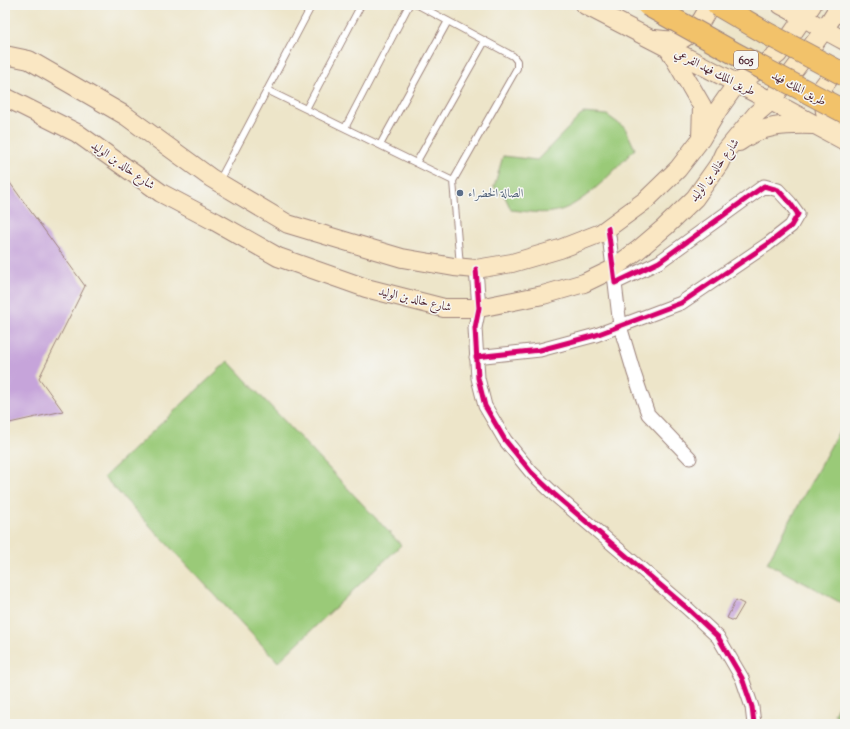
<svg xmlns="http://www.w3.org/2000/svg" width="850" height="729" font-family="'Sorts Mill Goudy',Amiri,serif">
	<rect width="100%" height="100%" fill="#f6f6f2"/>
	<filter id="ink" filterUnits="userSpaceOnUse"><feTurbulence type="fractalNoise" baseFrequency=".025" numOctaves="2"/><feDisplacementMap in="SourceGraphic" scale="8" xChannelSelector="R" yChannelSelector="G"/><feConvolveMatrix kernelMatrix="1 2 1 2 8 2 1 2 1" color-interpolation-filters="sRGB"/></filter>
	<filter id="wash" filterUnits="userSpaceOnUse"><feTurbulence type="fractalNoise" baseFrequency=".012" numOctaves="4" result="noise"/><feDisplacementMap in="SourceGraphic" scale="16" xChannelSelector="R" yChannelSelector="G"/><feGaussianBlur stdDeviation="0.9" result="paint"/><feColorMatrix in="noise" values="0 0 0 0 0 0 0 0 0 0 0 0 0 0 0 0 0 1.4 0 .05"/><feComposite in="paint" operator="in"/></filter>
	<g filter="url(#wash)">
		<rect width="100%" height="100%" fill="#ede5c9"/>
		<!-- green -->
		<path fill="#9aca78" stroke="#727452" d="M 583,113 L 607,115 L 625,128 L 635,149 C 614,170 581,209 552,212 C 539,214 524,211 511,210 L 505,197 L 494,187 L 503,156 L 537,160 Z
			M 228,361 L 401,545 L 278,662 L 104,477 Z
			M 845,420 L 845,605 L 767,563 Z
			M 845,691 L 845,720 L 834,714 Z"/>
		<g id="blocks">
			<!-- building -->
			<path fill="#c6a4da" d="M 5,176 L 85,286 L 39,378 L 63,411 L 5,424 Z
				M 736,600 L 744,604 L 734,621 L 727,618 Z"/>
		</g>
	</g>
	<g filter="url(#ink)">
		<use href="#blocks" fill-opacity="0" stroke="#9c827a" stroke-width="1"/>
		<g fill="none" stroke-linecap="round" stroke-linejoin="round">
			<!-- lane casing -->
			<g stroke="#9c827a" stroke-width="8">
				<path id="lane" d="M 418,5 L 513,56 L 517,61 L 517,68 L 453,181 L 460,266
					M 267,90 L 453,181
					M 306,109 L 361,5
					M 345,128 L 409,5
					M 380,145 L 448,21
					M 416,163 L 485,41
					M 219,181 L 312,5"/>
			</g>
			<!-- street casing -->
			<g stroke="#9c827a" stroke-width="15">
				<path id="street" d="M 476,269 L 479,308 L 475,328 L 478,378 L 485,406 L 505,440 L 531,472 L 555,495 L 687,608 L 718,637 L 742,678 L 752,707 L 754,724
					M 615,283 L 620,326 L 634,373 L 648,414 L 690,458
					M 476,357 L 540,350 L 596,335 L 681,303 L 768,244 L 791,226 L 798,214 L 790,203 L 778,190 L 764,186 L 659,262 L 615,283 L 608,228"/>
			</g>
			<!-- secondary casing -->
			<g stroke="#9c827a" stroke-width="20">
				<path id="secondary" d="M 585,5 L 771,101 L 845,141
					M 781,5 C 803,16 823,30 845,41
					M 654,39 C 662,40 671,41 679,40 C 689,38 709,15 707,5
					M 669,49 L 702,106 L 701,138
					M 5,55 L 29,60 L 126,116 L 211,178 L 288,224 L 402,258 L 454,267 L 476,269 L 512,263 L 560,249 L 601,233 L 646,200 L 678,169 L 701,139 L 718,110 L 737,83 L 752,74 L 778,54 L 812,5
					M 845,69 L 831,76 L 822,88 L 825,112 L 845,134
					M 5,97 L 77,133 L 161,193 L 216,222 L 278,257 L 366,288 L 444,308 L 479,308 L 543,295 L 584,283 L 611,270 L 638,250 L 665,227 L 695,198 L 719,164 L 724,153 L 757,113 L 771,101 L 824,30 L 840,5
					M 739,142 C 761,125 787,124 813,125"/>
			</g>
			<!-- lane -->
			<use href="#lane" stroke="#fff" stroke-width="6"/>
			<!-- street -->
			<use href="#street" stroke="#fff" stroke-width="13"/>
			<!-- secondary -->
			<use href="#secondary" stroke="#fae7c3" stroke-width="18"/>
			<!-- highway-bridge casing -->
			<g stroke="#9c827a" stroke-width="24" stroke-linecap="butt">
				<path id="highway-bridge" d="M 648,5 L 734,53 L 845,112
					M 718,5 L 766,33 L 845,75"/>
			</g>
			<!-- highway-bridge -->
			<use href="#highway-bridge" stroke="#f2c26a" stroke-width="22"/>
			<!-- cycleway casing -->
			<g stroke="#f6f6f2" stroke-width="8">
				<path id="cycleway" d="M 476,269 L 479,308 L 475,328 L 478,378 L 485,406 L 505,440 L 531,472 L 555,495 L 687,608 L 718,637 L 742,678 L 752,707 L 754,724
					M 476,357 L 540,350 L 596,335 L 681,303 L 768,244 L 791,226 L 798,214 L 790,203 L 778,190 L 764,186 L 659,262 L 615,283 L 608,228"/>
			</g>
			<!-- cycleway -->
			<use href="#cycleway" stroke="#d6006c" stroke-width="5"/>
		</g>
	</g>
	<!-- markers -->
	<circle fill="#5c6f8a" stroke="#f6f6f2" stroke-width="1.5" cx="460" cy="193" r="4"/>
	<g text-anchor="middle" stroke-width="3" stroke-linejoin="round" paint-order="stroke">
		<!-- shield labels -->
		<rect fill="#f6f6f2" stroke="#7e6067" stroke-width="1" x="734" y="51" width="24" height="18" rx="3"/>
		<g font-size="11" font-weight="bold" fill="#4a1f2b">
			<text x="746" y="64">605</text>
		</g>
		<!-- street labels -->
		<g font-size="12" fill="#4a1f2b" stroke="#f6f6f2">
			<text transform="translate(715 72) rotate(27)" y="4">طريق الملك فهد الفرعي</text>
			<text transform="translate(799 88) rotate(28)" y="4">طريق الملك فهد</text>
			<text transform="translate(123 165) rotate(35)" y="4">شارع خالد بن الوليد</text>
			<text transform="translate(714 170) rotate(-54)" y="4">شارع خالد بن الوليد</text>
			<text transform="translate(415 299) rotate(13)" y="4">شارع خالد بن الوليد</text>
		</g>
		<!-- service labels -->
		<g font-size="12" fill="#4e5e75" stroke="#f6f6f2" text-anchor="start">
			<text x="468" y="197">الصالة الخضراء</text>
		</g>
	</g>
	<!-- margin -->
	<rect width="850" height="729" fill="none" stroke="#f6f6f2" stroke-width="20"/>
</svg>
